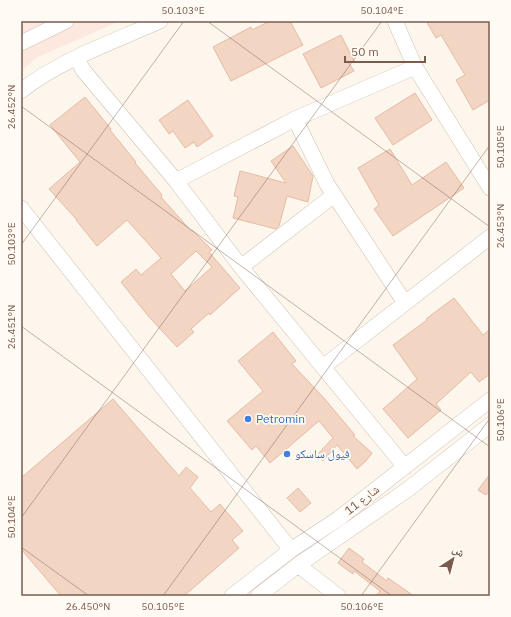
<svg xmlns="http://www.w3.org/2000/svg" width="511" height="617" font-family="'IBM Plex Sans','Noto Naskh Arabic',sans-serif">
	<rect width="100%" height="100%" fill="#fdf6ec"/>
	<!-- commercial -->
	<path fill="#fde8e0" d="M 21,21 L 120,21 L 38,57 L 21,71 Z"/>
	<!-- building -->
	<path fill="#f3d5c3" stroke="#e6bba3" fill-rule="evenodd" d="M 270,21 L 290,21 L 303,45 L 231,81 L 213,47 L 251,27 L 252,30 Z
		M 426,21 L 490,21 L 490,100 L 473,110 L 456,80 L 465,75 L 441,35 L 436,38 Z
		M 341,35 L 354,61 L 349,63 L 354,71 L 321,88 L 303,54 Z
		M 415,93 L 432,120 L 393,145 L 375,118 Z
		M 85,97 L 111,129 L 110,130 L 136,162 L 135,163 L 162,195 L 161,197 L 191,231 L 192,230 L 212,250 L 209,252 L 240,288 L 210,315 L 209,313 L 191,329 L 194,332 L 177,347 L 149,317 L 121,282 L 136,269 L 141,275 L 161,258 L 127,220 L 97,246 L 76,220 L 77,220 L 49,189 L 80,162 L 50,125 ZM 196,251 L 212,267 L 185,291 L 171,274 Z
		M 188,100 L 213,136 L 197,147 L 194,142 L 185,148 L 173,131 L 169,134 L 159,120 Z
		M 293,146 L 313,176 L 308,202 L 287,196 L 279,226 L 276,229 L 233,218 L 238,197 L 234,196 L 240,171 L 286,183 L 271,161 Z
		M 390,149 L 412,185 L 446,162 L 464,188 L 393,236 L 374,209 L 379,205 L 358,168 Z
		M 454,298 L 483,335 L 490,329 L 490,374 L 479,382 L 471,372 L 436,404 L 441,410 L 408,438 L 383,409 L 417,379 L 393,345 L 427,320 L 426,319 Z
		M 273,332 L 296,361 L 292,364 L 323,397 L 355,435 L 353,436 L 372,453 L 366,461 L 357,469 L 337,445 L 323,461 L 317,455 L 333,438 L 319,421 L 270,463 L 256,446 L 252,450 L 227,421 L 263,391 L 238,361 Z
		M 113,399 L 179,476 L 186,467 L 198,477 L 190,488 L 211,512 L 220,504 L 243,531 L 232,540 L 239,548 L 184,596 L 61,596 L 21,549 L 21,478 Z
		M 490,474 L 490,490 L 486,495 L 478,490 Z
		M 298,488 L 311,503 L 300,512 L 287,498 Z
		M 349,548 L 364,559 L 362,562 L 387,581 L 388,578 L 414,596 L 376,596 L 380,591 L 354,571 L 353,574 L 338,563 Z"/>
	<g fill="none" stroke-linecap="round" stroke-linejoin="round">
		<!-- minor casing -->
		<g stroke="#d1beb0" stroke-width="16">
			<path id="minor" d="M 395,21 L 415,67 L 490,188
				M 21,43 L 66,21
				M 77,58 L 83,70 L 176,181 L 241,267 L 405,467
				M 21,91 C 60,60 115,41 160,21
				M 295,119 L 327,184 L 405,303
				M 176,181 L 295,119 L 415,67
				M 21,208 L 291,550
				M 241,267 L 334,195
				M 323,367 L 490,237
				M 298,565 L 338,596
				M 232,596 L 291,550 L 338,519 L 490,400
				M 258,596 L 298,565 L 407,490 L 490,425"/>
		</g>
		<!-- minor -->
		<use href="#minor" stroke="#fff" stroke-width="15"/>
	</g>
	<!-- ticks -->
	<path fill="none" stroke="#7a5c4d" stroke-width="1" stroke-opacity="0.45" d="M 207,21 L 490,227M 21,106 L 490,447M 21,245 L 184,21M 21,326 L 392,596M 21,518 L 382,21M 21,547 L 89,596M 163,596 L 490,145M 361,596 L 490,418"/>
	<!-- markers -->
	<g fill="#3f7fe0" stroke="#fffaf3" stroke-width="1.5">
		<circle cx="248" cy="419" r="4"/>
		<circle cx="287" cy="454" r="4"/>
	</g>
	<g text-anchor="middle" stroke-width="3.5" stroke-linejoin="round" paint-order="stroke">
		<!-- shop labels -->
		<g font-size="12" fill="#366cbe" stroke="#fffaf3" text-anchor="start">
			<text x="256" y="423">Petromin</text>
			<text x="295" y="458">فيول ساسكو</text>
		</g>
		<!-- street labels -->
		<g font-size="12" fill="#7a5c4d" stroke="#fffaf3">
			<text transform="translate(362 500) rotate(-38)" y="4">شارع 11</text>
		</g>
	</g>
	<!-- border -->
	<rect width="511" height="617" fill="none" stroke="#fffaf3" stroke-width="44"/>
	<!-- north arrow -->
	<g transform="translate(453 559) rotate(36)" stroke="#fffaf3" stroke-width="3" paint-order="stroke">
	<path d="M0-3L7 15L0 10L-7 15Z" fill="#7a5c4d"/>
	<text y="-6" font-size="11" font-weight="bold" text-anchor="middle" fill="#7a5c4d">ش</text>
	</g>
	<!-- scale -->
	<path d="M345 56v6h80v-6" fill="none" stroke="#7a5c4d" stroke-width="2"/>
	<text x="351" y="56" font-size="12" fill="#7a5c4d" stroke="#fffaf3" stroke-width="3" paint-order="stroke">50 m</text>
	<rect x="22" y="22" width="467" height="573" fill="none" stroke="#7a5c4d" stroke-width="1.5"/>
	<g font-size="10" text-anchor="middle" fill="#7a5c4d">
		<text x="183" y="14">50.103°E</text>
		<text x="382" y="14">50.104°E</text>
		<text transform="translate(11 107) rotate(-90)" y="4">26.452°N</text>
		<text transform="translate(500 147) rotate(-90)" y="4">50.105°E</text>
		<text transform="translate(500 226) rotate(-90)" y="4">26.453°N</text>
		<text transform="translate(11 244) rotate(-90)" y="4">50.103°E</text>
		<text transform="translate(11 327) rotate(-90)" y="4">26.451°N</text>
		<text transform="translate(500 420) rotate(-90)" y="4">50.106°E</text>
		<text transform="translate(11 517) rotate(-90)" y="4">50.104°E</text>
		<text x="88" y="610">26.450°N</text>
		<text x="163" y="610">50.105°E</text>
		<text x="362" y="610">50.106°E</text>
	</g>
</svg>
